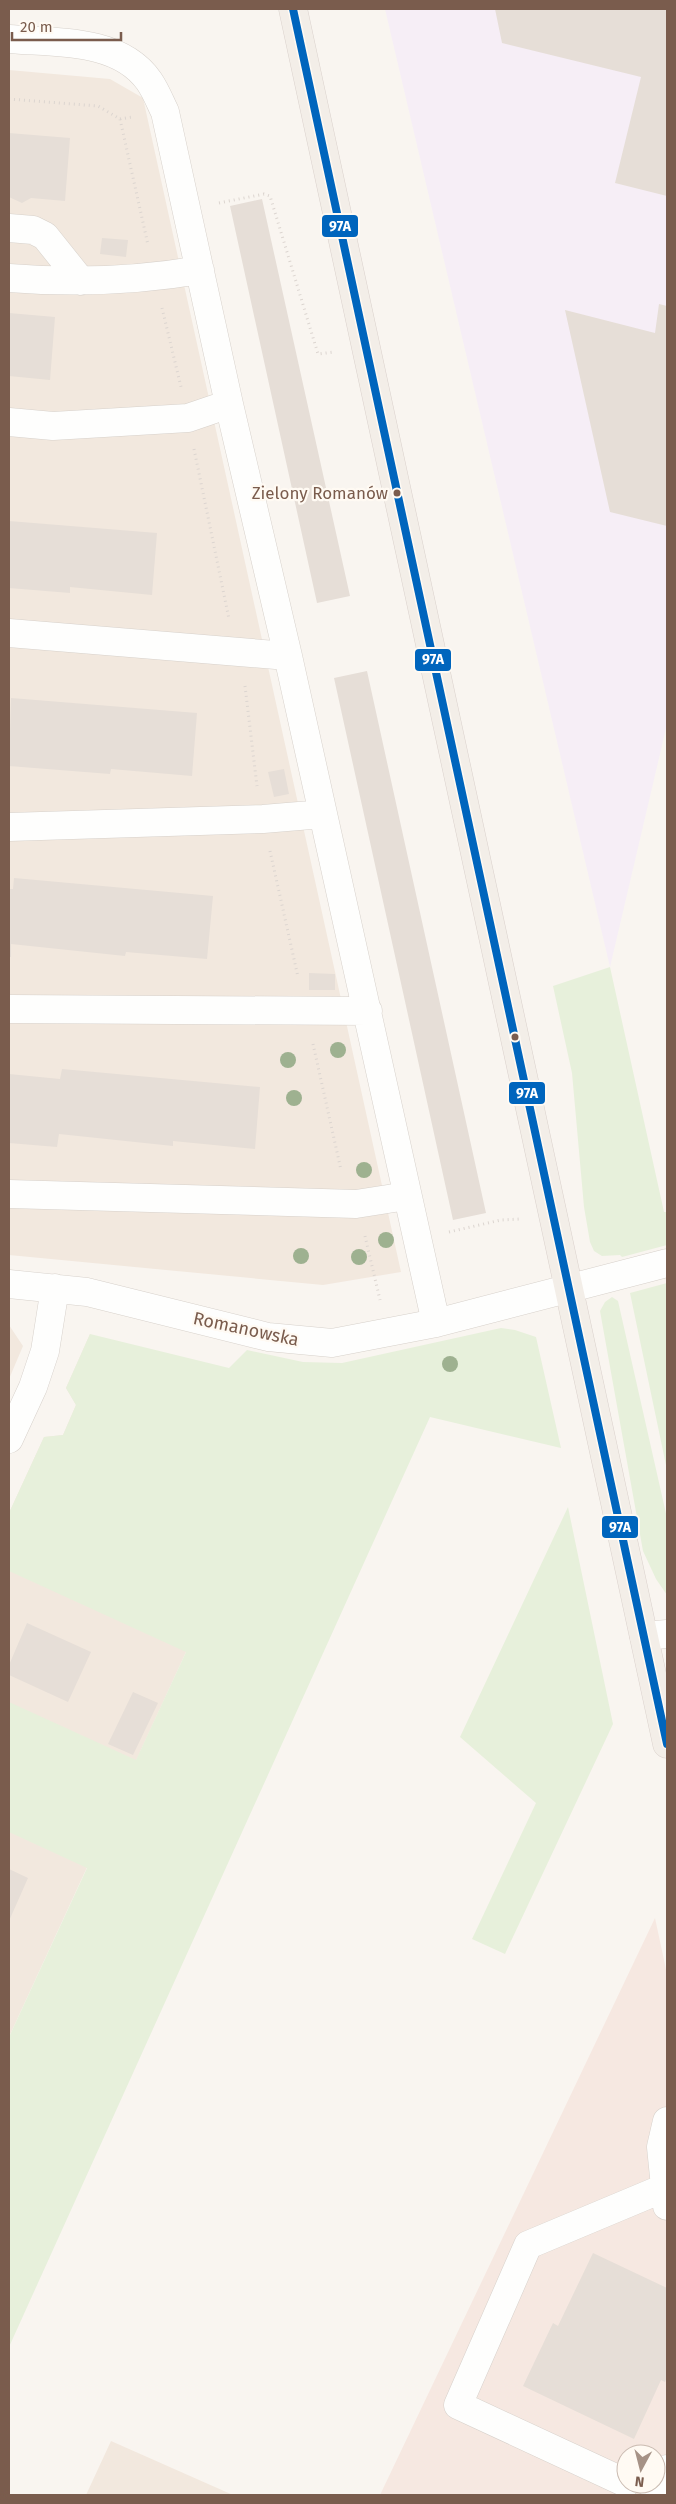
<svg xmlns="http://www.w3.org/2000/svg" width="676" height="2504" font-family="'Fira Sans',sans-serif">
	<rect width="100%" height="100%" fill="#f9f5f0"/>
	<!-- residential -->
	<path fill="#f2e8de" d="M 9,70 L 110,79 L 143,98 L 401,1272 L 323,1285 L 9,1255 Z
		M 9,1325 L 23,1346 L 9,1379 Z
		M 90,1334 L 186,1652 L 9,2037 L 9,1513 L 44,1437 L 63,1435 L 76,1405 L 66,1388 Z
		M 111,2441 L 233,2495 L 86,2495 Z"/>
	<!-- commercial -->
	<path fill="#f6e8e1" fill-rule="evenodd" d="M 655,1918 L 667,1974 L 667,2495 L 380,2495 ZM 626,2454 L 656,2454 L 656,2484 L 626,2484 Z"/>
	<!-- education -->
	<path fill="#f6eef6" d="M 385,9 L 667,9 L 667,724 L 610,967 Z"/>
	<!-- green -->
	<path fill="#e7f0db" d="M 610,967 L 664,1212 L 667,1212 L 667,1245 L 622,1257 L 620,1255 L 602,1256 L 594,1251 L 590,1242 L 584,1207 L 572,1073 L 553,986 Z
		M 667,1283 L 667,1470 L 630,1293 Z
		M 612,1297 L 618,1301 L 667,1518 L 667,1595 L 656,1579 L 643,1551 L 600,1311 L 605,1302 Z
		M 501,1328 L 515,1330 L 536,1337 L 561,1448 L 430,1417 L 9,2347 L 9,2037 L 87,1868 L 9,1832 L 9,1702 L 136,1760 L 186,1652 L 9,1571 L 9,1513 L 44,1437 L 63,1435 L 76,1405 L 66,1388 L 90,1334 L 229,1368 L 247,1350 L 303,1362 L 342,1363 Z
		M 568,1507 L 613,1724 L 505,1954 L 472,1939 L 536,1803 L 460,1737 Z"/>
	<!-- building -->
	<path fill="#e6ded7" d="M 495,9 L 667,9 L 667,196 L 615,183 L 641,77 L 502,43 Z
		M 9,133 L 70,138 L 65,201 L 31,198 L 22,203 L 9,197 Z
		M 262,199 L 350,596 L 317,603 L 230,206 Z
		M 102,238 L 128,240 L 126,257 L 100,254 Z
		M 659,304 L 667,306 L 667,526 L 610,512 L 565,310 L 655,333 Z
		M 9,313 L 55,317 L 50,380 L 9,376 Z
		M 9,521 L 157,533 L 152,595 L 70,587 L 70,593 L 9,588 Z
		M 367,671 L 486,1213 L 453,1220 L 334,678 Z
		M 11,698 L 197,713 L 192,776 L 111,769 L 110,774 L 9,766 Z
		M 284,769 L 289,794 L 274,797 L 268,772 Z
		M 14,878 L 213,896 L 207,959 L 126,952 L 125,956 L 11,944 L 11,957 L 9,957 L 9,889 L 13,889 Z
		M 309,973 L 335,974 L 335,990 L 309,990 Z
		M 62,1069 L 260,1087 L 255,1149 L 173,1141 L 173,1146 L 59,1134 L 57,1147 L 9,1143 L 9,1074 L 60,1079 Z
		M 27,1623 L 91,1652 L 68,1702 L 9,1675 L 9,1665 Z
		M 133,1692 L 158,1703 L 133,1755 L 108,1744 Z
		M 9,1869 L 28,1878 L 9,1921 Z
		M 593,2253 L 667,2288 L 667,2377 L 665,2382 L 661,2380 L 634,2439 L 523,2386 L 553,2323 L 558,2326 Z"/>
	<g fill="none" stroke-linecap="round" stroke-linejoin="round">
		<!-- minor casing -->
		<g stroke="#d7d1cb" stroke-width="29">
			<path id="minor" d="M 9,39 C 55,43 119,38 149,81 C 156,91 160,102 165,112 L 229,404 L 288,656 L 436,1323
				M 9,228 L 33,230 L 45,236 L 81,281
				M 9,278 C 73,283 136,281 200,270
				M 9,422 L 53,426 L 188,418 L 229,404
				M 9,633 L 288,656
				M 9,827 L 263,819 L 323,814
				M 9,1009 L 368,1011
				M 9,1194 L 356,1204 L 407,1196
				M 9,1284 L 87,1292 L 268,1337 L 332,1343 L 436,1323 L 667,1263
				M 9,1439 L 33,1387 L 45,1351 L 55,1288
				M 644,1636 L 667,1634
				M 667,2121 L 661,2147 L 667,2206
				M 626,2483 L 458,2405 L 528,2245 L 664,2188
				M 655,2495 L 667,2469"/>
		</g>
		<!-- major casing -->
		<g stroke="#dad1cc" stroke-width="29">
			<path id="major" d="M 293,9 L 667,1744"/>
		</g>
		<!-- path -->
		<path stroke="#dcd5d0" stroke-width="3" stroke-dasharray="1 4" stroke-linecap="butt" d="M 9,99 L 98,106 L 120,119 L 148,245
			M 120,119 L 132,117
			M 219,203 L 264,194 L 270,196 L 318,354 L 334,352
			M 162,308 L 181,387
			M 194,449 L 229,619
			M 245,686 L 257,786
			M 270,851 L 298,977
			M 313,1044 L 341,1170
			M 449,1232 L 501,1220 L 521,1219
			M 365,1236 L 380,1300"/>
		<!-- minor -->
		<use href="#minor" stroke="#fefefd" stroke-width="28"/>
		<!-- major -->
		<use href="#major" stroke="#f3eee8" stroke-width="28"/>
		<!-- bus-1 casing -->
		<g stroke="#fffaf3" stroke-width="11">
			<path id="bus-1" d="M 293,9 L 667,1744"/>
		</g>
		<!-- bus-1 -->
		<use href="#bus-1" stroke="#0065bd" stroke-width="8"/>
	</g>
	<!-- trees -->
	<g fill="#9eb190">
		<circle cx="338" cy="1050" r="8"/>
		<circle cx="288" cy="1060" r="8"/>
		<circle cx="294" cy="1098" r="8"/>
		<circle cx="364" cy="1170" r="8"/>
		<circle cx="386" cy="1240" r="8"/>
		<circle cx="301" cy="1256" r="8"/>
		<circle cx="359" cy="1257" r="8"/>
		<circle cx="450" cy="1364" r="8"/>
	</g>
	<!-- markers -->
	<g fill="#7a5c4d" stroke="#fffaf3" stroke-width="2">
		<circle cx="397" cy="493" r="4.5"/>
		<circle cx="515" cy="1037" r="4.5"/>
	</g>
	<g text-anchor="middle" stroke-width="4.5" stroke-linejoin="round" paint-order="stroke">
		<!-- bus labels -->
		<g font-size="17" fill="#7a5c4d" stroke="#fffaf3" text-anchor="end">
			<text x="388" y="499">Zielony Romanów</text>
		</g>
		<!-- street labels -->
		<g font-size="18" fill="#7a5c4d" stroke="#fffaf3">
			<text transform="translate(246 1329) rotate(12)" y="6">Romanowska</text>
		</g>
	</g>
	<g stroke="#fffaf3" stroke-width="2">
		<rect x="321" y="214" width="38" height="24" rx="5" fill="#0065bd"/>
		<rect x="414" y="648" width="38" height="24" rx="5" fill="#0065bd"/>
		<rect x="508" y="1081" width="38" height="24" rx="5" fill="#0065bd"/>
		<rect x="601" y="1515" width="38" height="24" rx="5" fill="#0065bd"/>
	</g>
	<g font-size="14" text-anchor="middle" font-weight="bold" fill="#fff">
		<text x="340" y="231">97A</text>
		<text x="433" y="664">97A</text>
		<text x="527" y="1098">97A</text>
		<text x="620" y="1532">97A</text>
	</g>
	<!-- border -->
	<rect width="676" height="2504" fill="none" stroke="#7a5c4d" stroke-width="20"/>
	<!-- north arrow -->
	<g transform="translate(641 2469) rotate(187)"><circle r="24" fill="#fffaf3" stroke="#cabbb1"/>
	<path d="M0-4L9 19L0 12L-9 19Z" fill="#a69286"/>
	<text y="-8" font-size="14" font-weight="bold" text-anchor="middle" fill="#7a5c4d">N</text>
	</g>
	<!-- scale -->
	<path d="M12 32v8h109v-8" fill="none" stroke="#7a5c4d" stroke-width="2.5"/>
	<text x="20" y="32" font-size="15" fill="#7a5c4d" stroke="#fffaf3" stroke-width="4" paint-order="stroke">20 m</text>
</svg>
